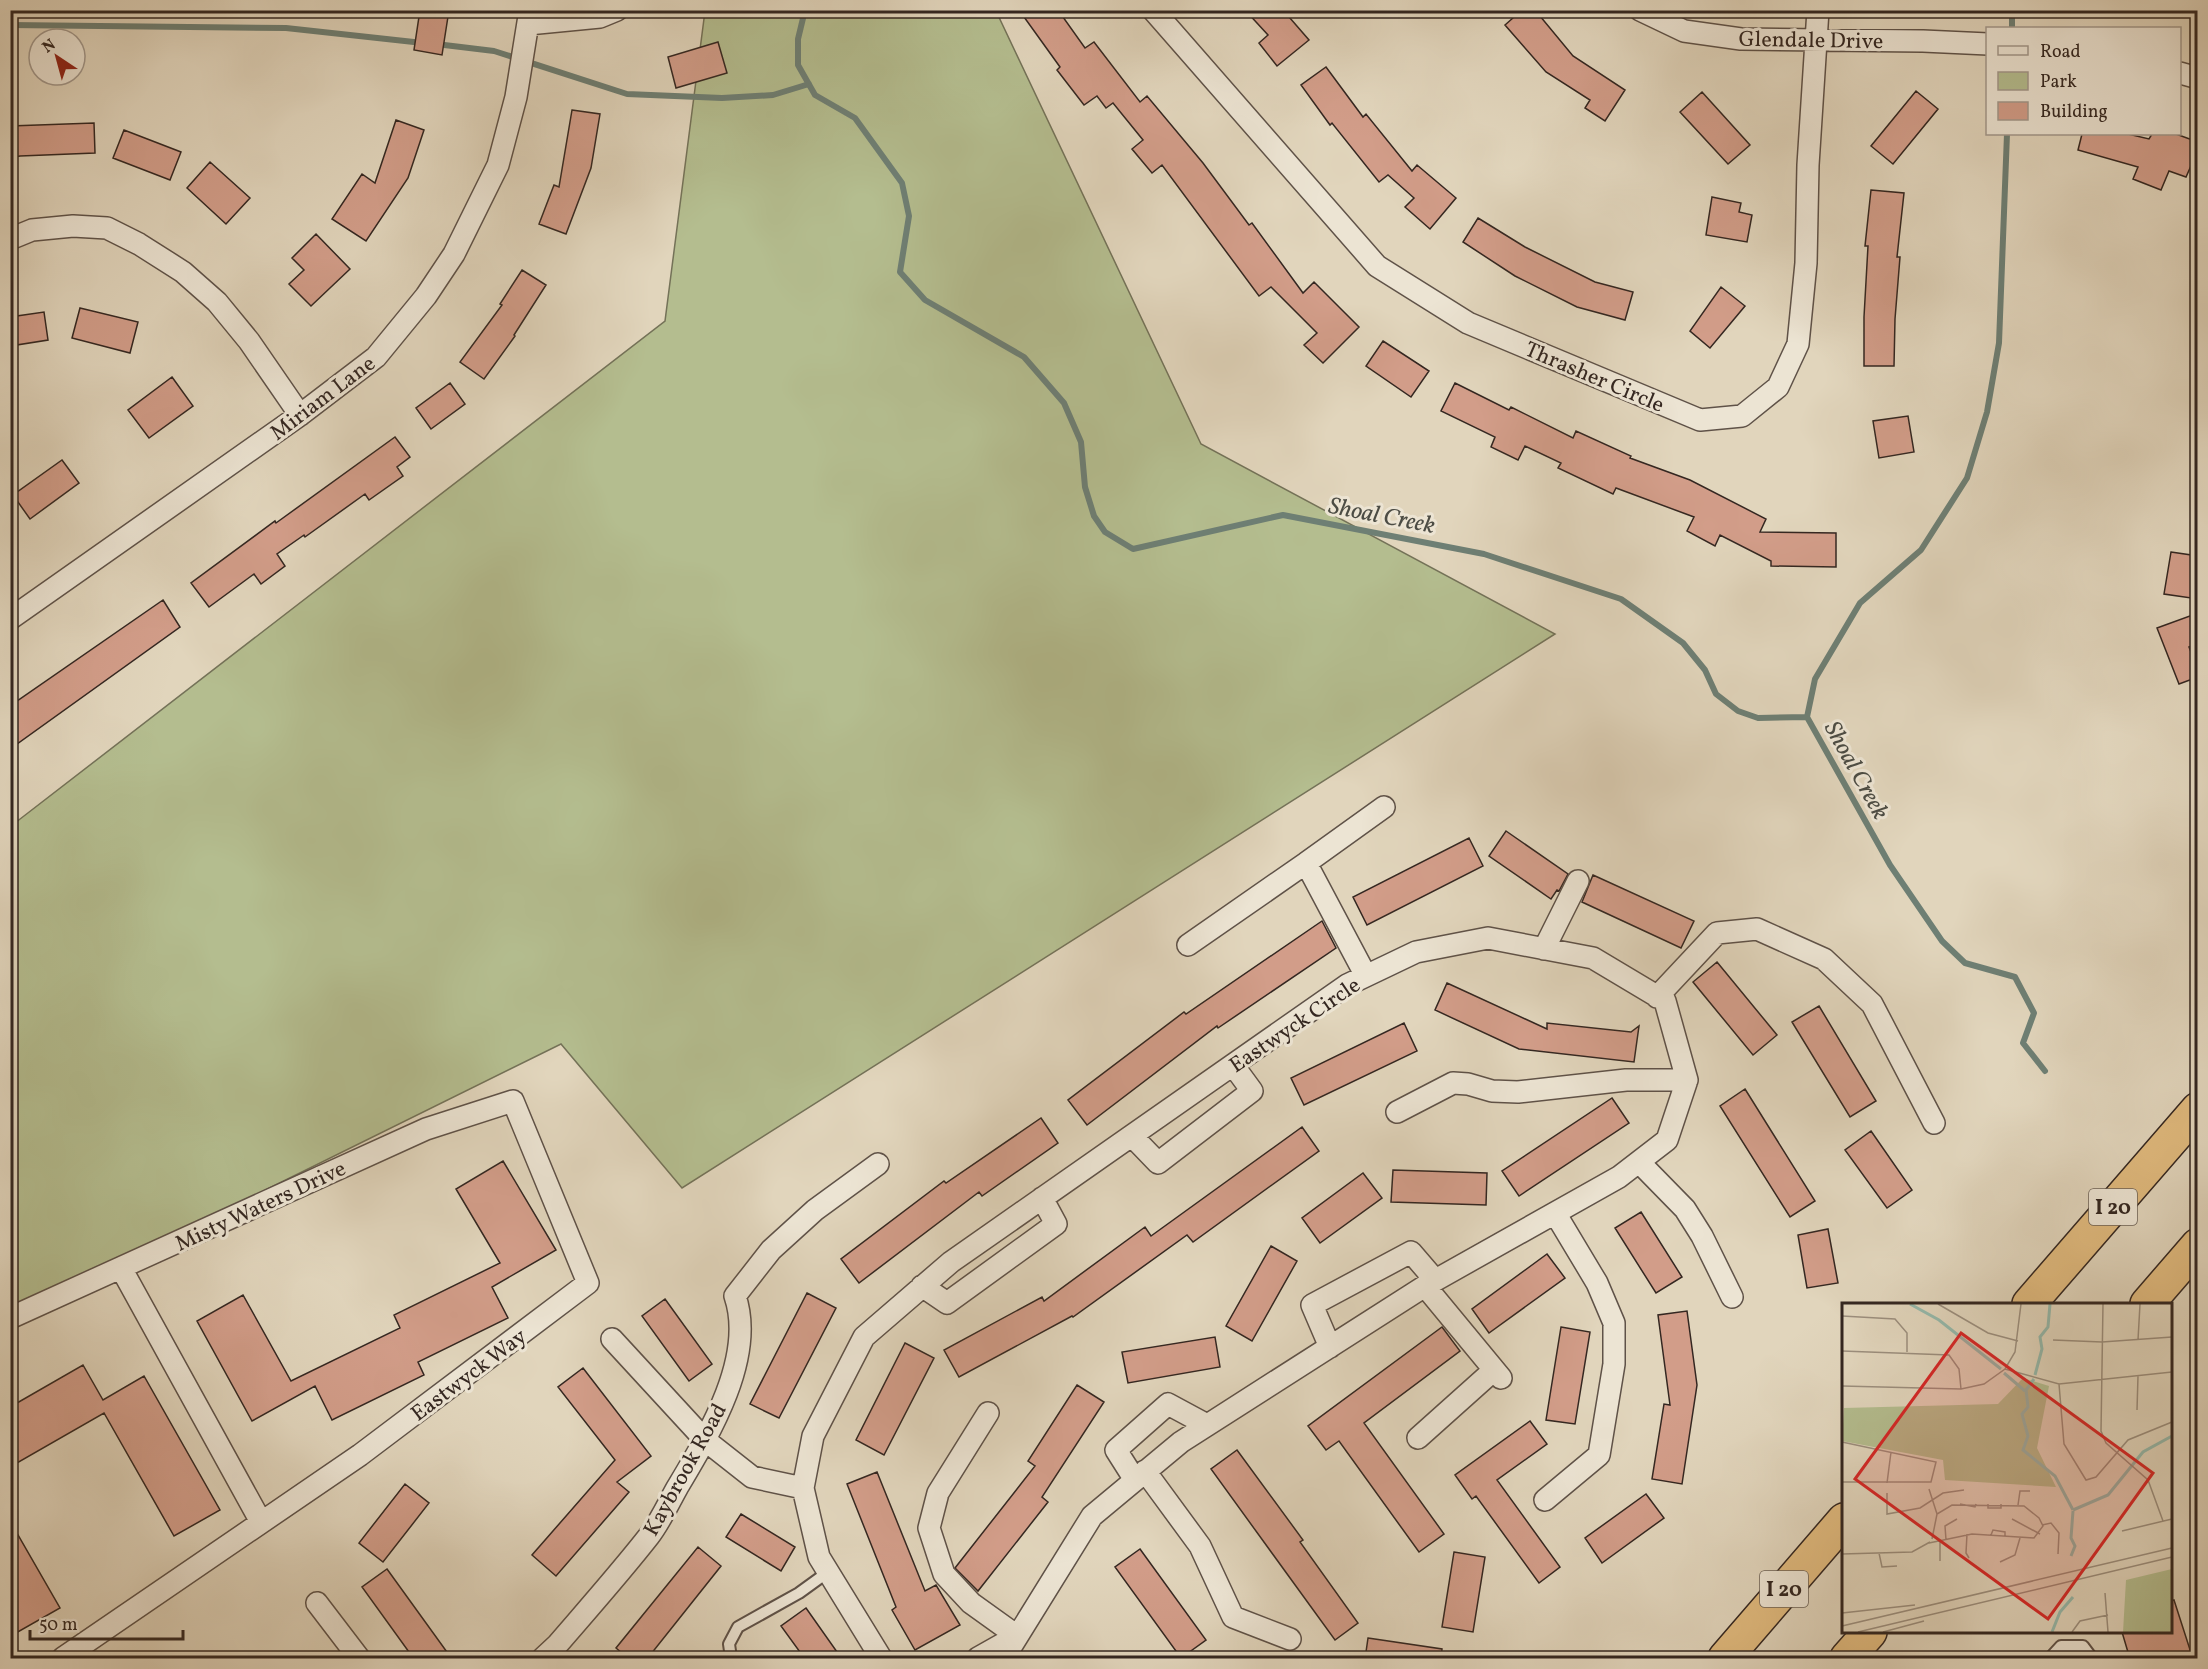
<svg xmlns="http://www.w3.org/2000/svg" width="2208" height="1669" font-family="Vollkorn,serif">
	<rect width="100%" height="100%" fill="#e1d5bc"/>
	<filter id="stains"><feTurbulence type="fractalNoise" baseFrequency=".00333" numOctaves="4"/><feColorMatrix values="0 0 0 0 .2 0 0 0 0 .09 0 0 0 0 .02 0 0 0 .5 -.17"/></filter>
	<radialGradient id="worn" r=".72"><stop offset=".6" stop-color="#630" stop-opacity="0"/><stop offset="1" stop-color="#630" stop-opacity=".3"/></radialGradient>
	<!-- green -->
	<path fill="#b4bd8f" stroke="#747258" stroke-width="1.5" d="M 705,11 L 996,11 L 1201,444 L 1555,634 L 682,1188 L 561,1044 L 136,1254 L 11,1312 L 11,826 L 665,321 Z"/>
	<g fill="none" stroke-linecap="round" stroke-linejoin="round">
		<!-- stream -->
		<path stroke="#6e7f74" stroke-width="6" d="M 805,10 L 798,39 L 798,65 L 815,95 L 855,118 L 902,183 L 909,216 L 900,272 L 925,300 L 1024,357 L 1064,403 L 1081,442 L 1085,487 L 1094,516 L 1105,532 L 1133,549 L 1283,515 L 1484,554 L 1621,599 L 1683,643 L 1705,670 L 1716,694 L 1738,711 L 1758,718 L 1807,717
			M 10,25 L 286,28 L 423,43
			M 2012,28 L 2012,10
			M 436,44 L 494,51 L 627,94 L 722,98 L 773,95 L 809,84
			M 1807,717 L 1815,679 L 1860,603 L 1921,550 L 1967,478 L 1987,412 L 1999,343 L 2007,134
			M 1807,717 L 1890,865 L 1942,941 L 1965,963 L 2015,977 L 2034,1013 L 2023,1043 L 2045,1071"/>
	</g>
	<!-- building -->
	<path fill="#d29d89" stroke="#342721" stroke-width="1.5" d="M 420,10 L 449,10 L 442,55 L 414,50 Z
		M 1019,10 L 1058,10 L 1085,48 L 1094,42 L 1140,102 L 1147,96 L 1203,163 L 1249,225 L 1252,223 L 1303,293 L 1314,282 L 1359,327 L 1323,363 L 1304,345 L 1317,333 L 1271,287 L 1259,296 L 1162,165 L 1152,173 L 1132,149 L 1143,140 L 1113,103 L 1106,108 L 1097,96 L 1084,105 L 1057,70 L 1060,67 Z
		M 1245,10 L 1283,10 L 1309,40 L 1277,66 L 1259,43 L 1268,35 Z
		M 1522,10 L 1535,10 L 1573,56 L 1625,90 L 1605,121 L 1585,108 L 1590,100 L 1546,72 L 1505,25 Z
		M 718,42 L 727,73 L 676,88 L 668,57 Z
		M 1326,67 L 1363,117 L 1366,114 L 1412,171 L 1417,165 L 1456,198 L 1430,229 L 1405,207 L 1414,198 L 1388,175 L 1379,182 L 1332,123 L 1330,125 L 1301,85 Z
		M 1916,91 L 1938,109 L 1893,164 L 1871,146 Z
		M 1702,92 L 1750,145 L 1728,164 L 1680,112 Z
		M 572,110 L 600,114 L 591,168 L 566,234 L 539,224 L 554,185 L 559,187 Z
		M 396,120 L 424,130 L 408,178 L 366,241 L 332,219 L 362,174 L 375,183 Z
		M 94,123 L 95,153 L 20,156 L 10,158 L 10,126 Z
		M 124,130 L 181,152 L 170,180 L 113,158 Z
		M 2082,134 L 2128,134 L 2149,139 L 2152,134 L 2176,134 L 2198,142 L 2198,150 L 2186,177 L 2169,171 L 2161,190 L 2133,179 L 2138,167 L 2078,150 Z
		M 210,162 L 250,198 L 226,224 L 187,188 Z
		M 1871,190 L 1904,193 L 1897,257 L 1900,257 L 1895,319 L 1894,366 L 1864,366 L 1864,317 L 1868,246 L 1865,246 Z
		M 1712,197 L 1741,203 L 1739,212 L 1752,215 L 1747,242 L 1706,235 Z
		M 1478,218 L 1525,247 L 1595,282 L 1633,292 L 1625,320 L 1577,307 L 1515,276 L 1463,242 Z
		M 316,234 L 350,269 L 311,306 L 289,284 L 304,270 L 292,258 Z
		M 522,270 L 546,285 L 514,335 L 515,336 L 484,379 L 460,362 L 502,305 L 500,304 Z
		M 1721,287 L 1745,306 L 1710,348 L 1690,331 Z
		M 80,308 L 138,322 L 130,353 L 72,338 Z
		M 44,312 L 48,340 L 10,346 L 10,317 Z
		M 1383,341 L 1429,371 L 1411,397 L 1366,366 Z
		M 172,377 L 193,406 L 149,438 L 128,410 Z
		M 450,383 L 465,404 L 431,429 L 416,408 Z
		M 1455,383 L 1509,410 L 1511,407 L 1573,438 L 1576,431 L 1631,456 L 1630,458 L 1690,480 L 1766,519 L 1760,532 L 1836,533 L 1836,567 L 1771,566 L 1771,561 L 1720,535 L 1715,546 L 1687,531 L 1694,517 L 1616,488 L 1613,494 L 1558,468 L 1561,463 L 1525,446 L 1518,460 L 1491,447 L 1495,437 L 1441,411 Z
		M 1908,416 L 1914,452 L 1879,458 L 1873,421 Z
		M 395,437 L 410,457 L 397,467 L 403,476 L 369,500 L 365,494 L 305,537 L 304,535 L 277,554 L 285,566 L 261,584 L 254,574 L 209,607 L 191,583 L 275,521 L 276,523 Z
		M 62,460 L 79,483 L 30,519 L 13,495 Z
		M 2171,552 L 2198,556 L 2198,599 L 2164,594 Z
		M 163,600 L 180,627 L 10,749 L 10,706 Z
		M 2198,613 L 2198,644 L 2189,647 L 2198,670 L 2198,677 L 2179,684 L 2157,628 Z
		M 1506,831 L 1568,874 L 1559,891 L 1557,890 L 1551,899 L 1489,856 Z
		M 1469,838 L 1483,866 L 1367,925 L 1353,897 Z
		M 1593,875 L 1694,921 L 1681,948 L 1582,902 Z
		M 1322,921 L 1336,948 L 1218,1028 L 1217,1026 L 1087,1125 L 1068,1100 L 1184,1012 L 1186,1014 Z
		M 1717,962 L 1777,1035 L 1753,1055 L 1693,982 Z
		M 1447,983 L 1547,1029 L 1547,1023 L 1631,1032 L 1639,1026 L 1634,1062 L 1519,1049 L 1435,1010 Z
		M 1819,1006 L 1876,1101 L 1850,1117 L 1792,1022 Z
		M 1404,1023 L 1417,1051 L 1304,1105 L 1291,1078 Z
		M 1745,1089 L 1815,1201 L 1790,1217 L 1720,1106 Z
		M 1612,1098 L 1629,1123 L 1519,1196 L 1502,1171 Z
		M 1041,1118 L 1058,1143 L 982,1196 L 979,1192 L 859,1283 L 841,1259 L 944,1181 L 946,1183 Z
		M 1302,1127 L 1319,1151 L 1193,1242 L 1187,1235 L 1073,1317 L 1072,1316 L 959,1377 L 944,1350 L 1042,1297 L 1044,1301 L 1145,1227 L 1151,1236 Z
		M 1871,1131 L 1912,1190 L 1887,1208 L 1845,1150 Z
		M 503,1161 L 556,1250 L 492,1287 L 508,1318 L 418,1362 L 424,1375 L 332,1420 L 315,1386 L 252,1421 L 197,1321 L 243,1295 L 291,1381 L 400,1328 L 394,1315 L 500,1263 L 456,1189 Z
		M 1393,1170 L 1487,1173 L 1486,1205 L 1391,1202 Z
		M 1363,1173 L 1382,1198 L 1320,1243 L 1302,1218 Z
		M 1641,1212 L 1682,1277 L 1656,1293 L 1615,1228 Z
		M 1828,1229 L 1838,1283 L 1807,1288 L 1798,1235 Z
		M 1271,1246 L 1297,1261 L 1252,1341 L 1226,1326 Z
		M 1547,1254 L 1565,1278 L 1489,1333 L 1472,1309 Z
		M 807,1293 L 836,1308 L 779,1418 L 750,1404 Z
		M 665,1299 L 712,1364 L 689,1381 L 642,1316 Z
		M 1687,1311 L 1697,1385 L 1682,1484 L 1652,1479 L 1664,1404 L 1670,1405 L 1658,1315 Z
		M 1442,1327 L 1460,1351 L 1364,1423 L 1444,1534 L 1419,1552 L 1339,1441 L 1326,1450 L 1308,1426 Z
		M 1561,1327 L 1590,1332 L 1575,1424 L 1546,1420 Z
		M 1215,1337 L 1220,1367 L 1128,1383 L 1122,1352 Z
		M 905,1343 L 934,1358 L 884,1455 L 856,1440 Z
		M 83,1365 L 103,1400 L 144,1376 L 220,1510 L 174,1536 L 104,1413 L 10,1467 L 10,1407 Z
		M 583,1368 L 651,1456 L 617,1482 L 629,1492 L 556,1576 L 532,1555 L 615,1460 L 558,1387 Z
		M 1077,1385 L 1104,1402 L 1042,1497 L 1048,1502 L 978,1591 L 955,1568 L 1035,1466 L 1028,1461 Z
		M 1530,1421 L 1547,1444 L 1497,1480 L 1560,1567 L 1539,1583 L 1476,1496 L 1472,1499 L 1455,1475 Z
		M 1237,1450 L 1303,1540 L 1300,1542 L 1358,1623 L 1335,1640 L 1211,1469 Z
		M 877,1472 L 925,1591 L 936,1585 L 960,1625 L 915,1650 L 892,1610 L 896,1607 L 847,1484 Z
		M 405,1484 L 429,1503 L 383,1562 L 359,1543 Z
		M 1646,1494 L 1664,1518 L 1602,1563 L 1585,1538 Z
		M 741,1514 L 795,1547 L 781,1571 L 726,1537 Z
		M 10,1521 L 60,1608 L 16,1633 L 10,1624 Z
		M 698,1547 L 721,1566 L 647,1659 L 629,1659 L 616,1648 Z
		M 1140,1549 L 1206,1640 L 1181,1658 L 1115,1567 Z
		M 1454,1552 L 1485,1557 L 1473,1632 L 1442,1627 Z
		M 387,1569 L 452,1659 L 414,1659 L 362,1587 Z
		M 2174,1600 L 2193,1659 L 2130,1659 L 2122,1632 L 2170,1632 L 2170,1601 Z
		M 806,1608 L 842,1659 L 805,1659 L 781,1626 Z
		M 1368,1638 L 1442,1649 L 1441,1659 L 1365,1659 Z"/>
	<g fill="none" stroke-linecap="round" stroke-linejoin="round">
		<!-- service casing -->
		<g stroke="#5f5248" stroke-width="14">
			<path id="service" d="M 731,1658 L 729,1644 L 738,1627 L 799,1593 L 828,1572
				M 2050,1658 L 2061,1646 L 2083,1646 L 2092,1658"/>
		</g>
		<!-- minor casing -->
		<g stroke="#5f5248" stroke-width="24">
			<path id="minor" d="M 1153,10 L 1377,266 L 1468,323 L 1700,420 L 1742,416 L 1778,387 L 1798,344 L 1806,263 L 1808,165 L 1818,10
				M 1640,10 L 1684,31 L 1741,39 L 1923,41 L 1988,44
				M 528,24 L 600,17 L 617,10
				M 2180,73 L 2198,78
				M 10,239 L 32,230 L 73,226 L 107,228 L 139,244 L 183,272 L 217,302 L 249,341 L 300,415
				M 10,619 L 300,415 L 376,357 L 426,296 L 454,254 L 498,165 L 516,97 L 530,10
				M 1188,945 L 1306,863
				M 1544,949 L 1578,881
				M 1366,976 L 1306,863 L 1384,807
				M 1657,997 L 1717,933 L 1757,929 L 1824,959 L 1872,1004 L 1934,1123
				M 1397,1112 L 1453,1083 L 1468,1084 L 1492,1091 L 1518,1092 L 1626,1080 L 1687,1080
				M 1132,1136 L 1158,1163 L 1252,1091 L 1233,1065
				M 1639,1162 L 1685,1209 L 1702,1236 L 1732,1297
				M 121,1268 L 261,1522
				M 922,1286 L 947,1303 L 1056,1224 L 1042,1198
				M 1425,1286 L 1501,1378
				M 10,1318 L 426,1129 L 513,1101 L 588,1283 L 360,1455 L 63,1658
				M 612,1339 L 705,1440 L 752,1477 L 803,1488
				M 1330,1347 L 1312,1305 L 1411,1252 L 1435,1280
				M 988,1413 L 938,1493 L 929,1528 L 944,1574 L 971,1603 L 1017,1636
				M 1418,1438 L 1494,1370
				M 1145,1471 L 1200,1546 L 1233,1617 L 1290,1639
				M 1135,1480 L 1116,1450 L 1168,1404 L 1207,1425
				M 1545,1500 L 1599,1455 L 1614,1364 L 1614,1323 L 1597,1283 L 1555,1213
				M 317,1603 L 359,1658
				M 543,1658 L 557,1645 C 588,1609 620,1573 649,1536 C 660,1522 668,1504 677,1488 C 708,1436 756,1358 735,1296 L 771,1250 L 815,1210 L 878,1164
				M 881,1658 L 819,1557 L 803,1488 L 813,1436 L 864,1337 L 951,1262 L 1347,985 L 1416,952 L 1488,938 L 1593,958 L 1665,1001 L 1687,1080 L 1667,1140 L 1619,1177 L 1425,1286 L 1181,1442 L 1092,1516 L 1004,1658
				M 978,1658 L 1017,1636"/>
		</g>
		<!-- motorway casing -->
		<g stroke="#342721" stroke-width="36">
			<path id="motorway" d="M 2029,1304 L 2198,1109
				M 2147,1304 L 2198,1245
				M 1725,1658 L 1844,1520
				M 1847,1658 L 1870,1632"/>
		</g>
		<!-- service -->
		<use href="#service" stroke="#ece4d3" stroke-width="10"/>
		<!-- minor -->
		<use href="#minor" stroke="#ece4d3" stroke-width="21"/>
		<!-- motorway -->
		<use href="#motorway" stroke="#e0ba7e" stroke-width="33"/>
	</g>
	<g text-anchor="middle" stroke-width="6" stroke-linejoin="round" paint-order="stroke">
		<!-- shield labels -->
		<g fill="#ece4d3" stroke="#6b6056" stroke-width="1.5">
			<rect x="2089" y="1189" width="48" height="36" rx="4.5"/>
			<rect x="1760" y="1571" width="48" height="36" rx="4.5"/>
		</g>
		<g font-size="21" font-weight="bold" fill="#342721">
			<text x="2113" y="1214">I 20</text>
			<text x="1784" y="1596">I 20</text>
		</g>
		<!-- street labels -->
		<g font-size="22" fill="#342721" stroke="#ece4d3">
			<text transform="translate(1811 39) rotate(1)" y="8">Glendale Drive</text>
			<text transform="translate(1595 376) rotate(23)" y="8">Thrasher Circle</text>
			<text transform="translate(322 397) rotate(-37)" y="8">Miriam Lane</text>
			<text transform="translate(1294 1024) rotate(-34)" y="8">Eastwyck Circle</text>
			<text transform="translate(260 1205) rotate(-25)" y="8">Misty Waters Drive</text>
			<text transform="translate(468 1374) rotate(-37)" y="8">Eastwyck Way</text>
			<text transform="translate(684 1469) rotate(-61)" y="8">Kaybrook Road</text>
		</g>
		<!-- water labels -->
		<g font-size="24" font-style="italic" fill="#4c4c44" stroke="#ece4d3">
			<text transform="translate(1382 515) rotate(11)" y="8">Shoal Creek</text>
			<text transform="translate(1857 770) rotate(61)" y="8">Shoal Creek</text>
		</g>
	</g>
	<!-- overview -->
	<g transform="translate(1842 1303)">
		<rect width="330" height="330" fill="#e1d5bc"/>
		<path d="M 181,75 L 207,83 L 195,145 L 214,184 L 103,177 L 101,157 L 0,138 L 2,105 L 156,101 ZM 330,266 L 330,329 L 281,329 L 284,277 Z" fill="#b4bd8f"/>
		<path fill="none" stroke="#95b9ab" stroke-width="3" d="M 68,1 L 97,17 L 159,66M 162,70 L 183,88M 193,72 L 200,46 L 198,34 L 206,24 L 208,1M 192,76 L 184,87 L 186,104 L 180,111 L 186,133 L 181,147 L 213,173 L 231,207M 231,207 L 266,192 L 301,149 L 330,133M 229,253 L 233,243 L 229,235 L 231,208M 210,329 L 218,309 L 231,294"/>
		<path fill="none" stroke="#9c8f7e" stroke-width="1.5" d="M 96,1 L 146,30 L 176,38M 261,1 L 259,128 L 264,140 L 306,177 L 321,218M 0,13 L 53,16 L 65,30 L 65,49M 211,37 L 260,39 L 330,34M 296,37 L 298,1M 0,48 L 107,52 L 117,66 L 119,86M 163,66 L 217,81 L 330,69M 217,81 L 222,141 L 244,177 L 254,174 L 286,137 L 330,119M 0,83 L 119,86 L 142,81 L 163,66 L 173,49 L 179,1M 295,107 L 296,73M 0,139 L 94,159 L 89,179 L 0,179M 45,180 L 49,149M 87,186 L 95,211M 45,190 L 45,211 L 78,205 L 101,190 L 122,187M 118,201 L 133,204 L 134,201M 146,201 L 146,205 L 159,205 L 159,201M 176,202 L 178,188 L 188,188M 170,216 L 198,231M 200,222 L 209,220 L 217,230 L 216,251M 280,228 L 330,216M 125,231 L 124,250 L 127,255M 149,232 L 151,227 L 163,229 L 163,233M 104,237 L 103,223 L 115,216M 87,240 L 130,231 L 192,235 L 201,223 L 197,215 L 182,203 L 110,202 L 95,211 L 90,236M 37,250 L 40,264 L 55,263M 0,251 L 70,249 L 88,239M 98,258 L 98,237M 158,259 L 173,252 L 178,235M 263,290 L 266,329M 0,310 L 73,302M 0,323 L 330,245M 16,329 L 330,254M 41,329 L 82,318M 230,329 L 238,318 L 266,312"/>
		<path fill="#d62828" fill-opacity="0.15" stroke="#d62828" stroke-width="3" d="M 119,30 L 311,170 L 206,316 L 13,176 Z"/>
		<rect width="330" height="330" fill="none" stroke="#342721" stroke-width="3"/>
	</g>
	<!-- margin -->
	<rect width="2208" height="1669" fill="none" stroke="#e1d5bc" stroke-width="36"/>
	<rect x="12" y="12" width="2184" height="1645" fill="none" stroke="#342721" stroke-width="3"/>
	<rect x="18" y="18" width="2172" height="1633" fill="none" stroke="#342721" stroke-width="1.5"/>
	<!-- legend -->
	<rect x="1986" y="27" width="195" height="108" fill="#ece4d3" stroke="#a2988c" stroke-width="1.5"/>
	<rect x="1998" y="46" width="30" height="9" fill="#ece4d3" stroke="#a2988c" stroke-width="1.5"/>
	<text x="2040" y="57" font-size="18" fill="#342721">Road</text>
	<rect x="1998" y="72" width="30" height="18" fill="#b4bd8f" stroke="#a2988c" stroke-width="1.5"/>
	<text x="2040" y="87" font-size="18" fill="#342721">Park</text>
	<rect x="1998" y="102" width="30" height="18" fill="#d29d89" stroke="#a2988c" stroke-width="1.5"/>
	<text x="2040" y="117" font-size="18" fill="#342721">Building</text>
	<!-- north arrow -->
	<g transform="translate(57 57) rotate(324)"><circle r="28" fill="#ece4d3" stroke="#a2988c" stroke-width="1.5"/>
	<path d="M0-4.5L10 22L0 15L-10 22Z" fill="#8f2418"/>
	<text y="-9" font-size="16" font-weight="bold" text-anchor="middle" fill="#342721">N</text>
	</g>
	<!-- scale -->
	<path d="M30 1630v9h153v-9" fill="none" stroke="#342721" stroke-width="3"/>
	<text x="39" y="1630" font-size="18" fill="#342721" stroke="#ece4d3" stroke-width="4.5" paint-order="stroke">50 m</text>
	<rect width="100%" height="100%" filter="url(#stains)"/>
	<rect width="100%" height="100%" fill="url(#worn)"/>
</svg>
